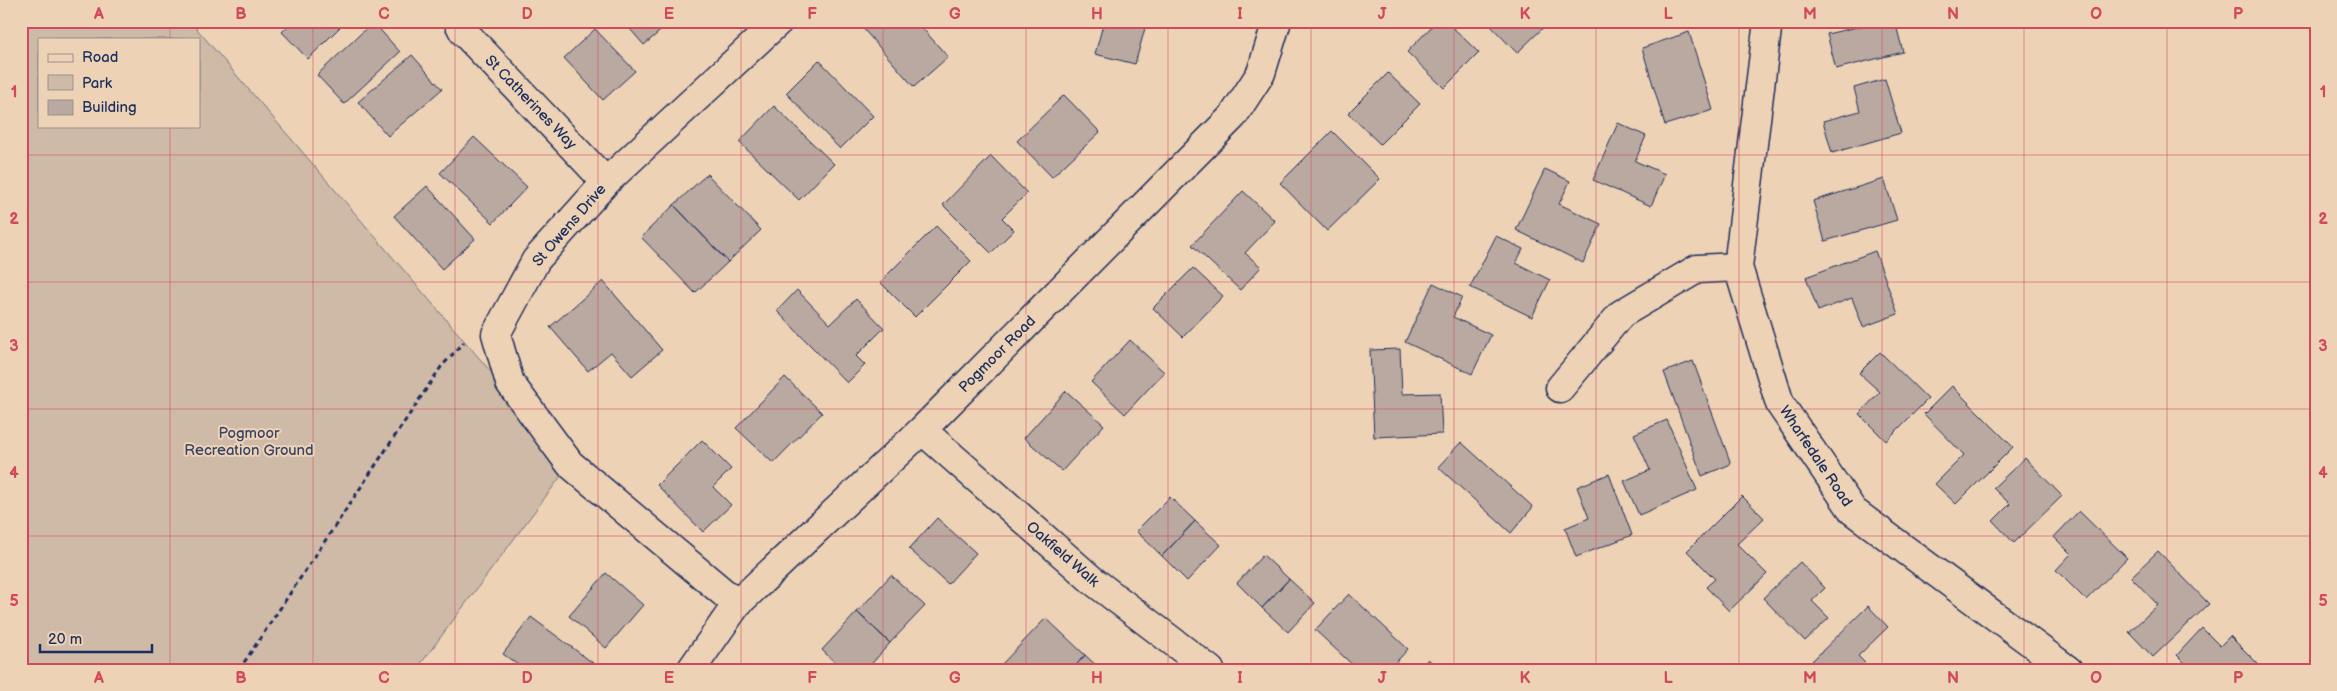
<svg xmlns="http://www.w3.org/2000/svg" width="2337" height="691" font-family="'Balsamiq Sans',sans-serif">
	<rect width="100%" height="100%" fill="#eed2b5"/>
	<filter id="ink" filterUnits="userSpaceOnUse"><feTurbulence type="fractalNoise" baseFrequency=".02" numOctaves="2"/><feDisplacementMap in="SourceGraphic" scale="10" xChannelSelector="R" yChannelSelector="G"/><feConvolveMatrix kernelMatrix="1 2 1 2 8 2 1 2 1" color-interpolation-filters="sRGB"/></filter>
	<g filter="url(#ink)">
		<!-- green -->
		<path fill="#cfbaa8" stroke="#757483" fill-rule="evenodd" d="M 21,21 L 190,21 L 570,464 L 416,670 L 21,670 ZM 39,39 L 199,39 L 199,126 L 39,126 Z"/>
		<!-- building -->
		<path fill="#baa9a0" stroke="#1b2f5e" d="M 293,21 L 346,21 L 308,59 L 282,32 Z
			M 623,21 L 672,21 L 644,45 Z
			M 865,21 L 916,21 L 948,57 L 914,87 L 860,25 Z
			M 1104,21 L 1147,21 L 1135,64 L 1095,54 Z
			M 1437,21 L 1446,21 L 1479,53 L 1444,88 L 1407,52 Z
			M 1486,21 L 1550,21 L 1517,53 Z
			M 1865,21 L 1895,21 L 1903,52 L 1836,69 L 1827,34 L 1866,25 Z
			M 373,22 L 400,52 L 344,104 L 317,75 Z
			M 595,29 L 635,71 L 603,100 L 564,58 Z
			M 1689,32 L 1713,110 L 1665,125 L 1642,48 Z
			M 412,55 L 442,89 L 388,136 L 358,102 Z
			M 819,60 L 873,116 L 840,149 L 786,93 Z
			M 1388,73 L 1420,104 L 1380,144 L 1348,113 Z
			M 1885,79 L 1901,133 L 1832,153 L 1823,121 L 1860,111 L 1854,88 Z
			M 1064,95 L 1100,132 L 1052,177 L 1017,141 Z
			M 774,106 L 834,164 L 799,200 L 739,142 Z
			M 1618,123 L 1646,136 L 1635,161 L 1665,174 L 1651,206 L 1593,180 Z
			M 1332,131 L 1380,179 L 1327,231 L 1280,183 Z
			M 474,137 L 527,187 L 493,223 L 440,173 Z
			M 991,156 L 1027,193 L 1002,218 L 1014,230 L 991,253 L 943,205 Z
			M 1545,169 L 1570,181 L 1559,204 L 1601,224 L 1583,263 L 1516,230 Z
			M 707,174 L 761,230 L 728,262 L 674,205 Z
			M 1884,179 L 1897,220 L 1825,241 L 1813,201 Z
			M 427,186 L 475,239 L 442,269 L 394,216 Z
			M 1243,191 L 1275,221 L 1245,253 L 1261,267 L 1240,290 L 1192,245 Z
			M 674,205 L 728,262 L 695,293 L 641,237 Z
			M 936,226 L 971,261 L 915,317 L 880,282 Z
			M 1496,236 L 1523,249 L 1516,263 L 1550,280 L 1532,317 L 1470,287 Z
			M 1875,251 L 1898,314 L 1863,327 L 1852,298 L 1818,311 L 1806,277 Z
			M 1193,268 L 1223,296 L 1183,337 L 1153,308 Z
			M 603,281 L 662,350 L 632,376 L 611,352 L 588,371 L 550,327 Z
			M 1433,283 L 1462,297 L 1453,317 L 1491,335 L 1472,374 L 1405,342 Z
			M 797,290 L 830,324 L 856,299 L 884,328 L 856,356 L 865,365 L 847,383 L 777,311 Z
			M 1130,340 L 1164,372 L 1125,414 L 1091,382 Z
			M 1400,349 L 1402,394 L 1440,393 L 1442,434 L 1374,437 L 1370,350 Z
			M 1880,352 L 1928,399 L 1886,441 L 1859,414 L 1880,392 L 1859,373 Z
			M 1693,361 L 1731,464 L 1702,476 L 1664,372 Z
			M 785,377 L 822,413 L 773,463 L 736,428 Z
			M 1952,386 L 2013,447 L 1956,504 L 1935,484 L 1964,455 L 1924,414 Z
			M 1066,391 L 1104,425 L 1062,471 L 1024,438 Z
			M 1667,420 L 1697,490 L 1639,515 L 1624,481 L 1650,470 L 1634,434 Z
			M 702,440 L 731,469 L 713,487 L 731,505 L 703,532 L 657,485 Z
			M 1461,442 L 1533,507 L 1511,533 L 1438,467 Z
			M 2025,458 L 2062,496 L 2014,543 L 1993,521 L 2010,504 L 1993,488 Z
			M 1609,474 L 1632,535 L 1576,557 L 1565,528 L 1589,518 L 1577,487 Z
			M 1742,496 L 1764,518 L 1737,544 L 1767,574 L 1729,611 L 1706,587 L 1715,579 L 1687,551 Z
			M 1170,497 L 1195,521 L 1162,556 L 1136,531 Z
			M 2079,511 L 2127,558 L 2086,600 L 2056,570 L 2071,554 L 2054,537 Z
			M 937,518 L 976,553 L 948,584 L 909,549 Z
			M 1195,521 L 1221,545 L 1187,581 L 1162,556 Z
			M 2158,551 L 2209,604 L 2153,657 L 2129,632 L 2158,605 L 2131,577 Z
			M 1263,555 L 1289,579 L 1262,608 L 1237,583 Z
			M 1800,562 L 1825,588 L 1812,601 L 1829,618 L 1805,641 L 1763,598 Z
			M 606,573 L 643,605 L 606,648 L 569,616 Z
			M 891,575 L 925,606 L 890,643 L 857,612 Z
			M 1289,579 L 1315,603 L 1288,632 L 1262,608 Z
			M 1349,594 L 1408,649 L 1389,670 L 1358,670 L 1315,630 Z
			M 1868,606 L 1888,627 L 1858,656 L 1872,670 L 1820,670 L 1812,661 Z
			M 857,612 L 890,643 L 866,670 L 843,670 L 822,650 Z
			M 531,617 L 593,663 L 588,670 L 525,670 L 503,654 Z
			M 1046,618 L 1085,655 L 1072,670 L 1008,670 L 1002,664 Z
			M 2202,628 L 2220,646 L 2230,636 L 2260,666 L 2256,670 L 2192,670 L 2177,655 Z
			M 1085,655 L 1101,670 L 1072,670 Z
			M 1428,659 L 1441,670 L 1418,670 Z"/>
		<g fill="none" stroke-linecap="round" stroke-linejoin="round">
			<!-- minor casing -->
			<g stroke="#1b2f5e" stroke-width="31">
				<path id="minor" d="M 458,21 L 463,31 L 606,182
					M 1768,21 L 1738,267 L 1780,404 L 1853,511 L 2068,670
					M 1560,388 L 1621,314 L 1697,269 L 1738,267
					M 922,430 L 1092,580 L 1210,670
					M 737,604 L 570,464 L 510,383 L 496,334 L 536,260 L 606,182 L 779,21
					M 691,670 L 737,604 L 922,430 L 1233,116 L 1261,73 L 1277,21"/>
			</g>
			<!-- path -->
			<path stroke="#1b2f5e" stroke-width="3" stroke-dasharray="5 4" stroke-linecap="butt" d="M 239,670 L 441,367 L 464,342"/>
			<!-- minor -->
			<use href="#minor" stroke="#eed2b5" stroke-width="28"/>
		</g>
	</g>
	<!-- grid -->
	<path fill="none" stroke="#d1495b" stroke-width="1" stroke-opacity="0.55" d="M 170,21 L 170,39M 313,21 L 313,670M 455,21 L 455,670M 598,21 L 598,670M 741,21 L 741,670M 883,21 L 883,670M 1026,21 L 1026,670M 1168,21 L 1168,670M 1311,21 L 1311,670M 1454,21 L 1454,670M 1596,21 L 1596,670M 1739,21 L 1739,670M 1882,21 L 1882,670M 2024,21 L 2024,670M 2167,21 L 2167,670M 170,126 L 170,670M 21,155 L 2316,155M 21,282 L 2316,282M 21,409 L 2316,409M 21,536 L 2316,536"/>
	<g text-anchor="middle" stroke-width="4" stroke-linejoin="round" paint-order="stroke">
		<!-- street labels -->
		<g font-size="15" fill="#1b2f5e" stroke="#eed2b5">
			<text transform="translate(531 102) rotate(46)" y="5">St Catherines Way</text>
			<text transform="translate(569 225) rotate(-49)" y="5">St Owens Drive</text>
			<text transform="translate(997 354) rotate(-45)" y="5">Pogmoor Road</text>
			<text transform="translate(1816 456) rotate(56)" y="5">Wharfedale Road</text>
			<text transform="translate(1063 554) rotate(41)" y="5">Oakfield Walk</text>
		</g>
		<!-- park labels -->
		<g font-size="15" fill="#364469" stroke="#eed2b5">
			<text x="249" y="438">Pogmoor<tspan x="249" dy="17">Recreation Ground</tspan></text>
		</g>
	</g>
	<!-- margin -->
	<rect width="2337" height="691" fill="none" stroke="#eed2b5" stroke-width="55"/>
	<!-- legend -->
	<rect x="38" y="38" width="162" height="90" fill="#eed2b5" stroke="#9a9192"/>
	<rect x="48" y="54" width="25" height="8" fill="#eed2b5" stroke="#9a9192"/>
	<text x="82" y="62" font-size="15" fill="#1b2f5e">Road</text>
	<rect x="48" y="75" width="25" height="15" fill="#cfbaa8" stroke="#9a9192"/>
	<text x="82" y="88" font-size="15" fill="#1b2f5e">Park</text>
	<rect x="48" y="100" width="25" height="15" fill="#baa9a0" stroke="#9a9192"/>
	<text x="82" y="112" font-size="15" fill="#1b2f5e">Building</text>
	<!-- scale -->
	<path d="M40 644v8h112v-8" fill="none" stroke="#1b2f5e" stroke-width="2.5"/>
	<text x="48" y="644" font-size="15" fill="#1b2f5e" stroke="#eed2b5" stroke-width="4" paint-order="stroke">20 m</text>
	<rect x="28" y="28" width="2282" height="636" fill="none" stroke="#d1495b" stroke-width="2"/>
	<g font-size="16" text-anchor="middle" font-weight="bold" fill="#d1495b">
		<text x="99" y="19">A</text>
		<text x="241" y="19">B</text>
		<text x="384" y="19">C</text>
		<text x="527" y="19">D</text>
		<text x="669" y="19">E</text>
		<text x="812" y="19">F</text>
		<text x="955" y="19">G</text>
		<text x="1097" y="19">H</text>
		<text x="1240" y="19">I</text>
		<text x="1382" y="19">J</text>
		<text x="1525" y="19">K</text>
		<text x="1668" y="19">L</text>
		<text x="1810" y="19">M</text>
		<text x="1953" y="19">N</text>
		<text x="2096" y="19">O</text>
		<text x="2238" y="19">P</text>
		<text x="14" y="97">1</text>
		<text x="2323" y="97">1</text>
		<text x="14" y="224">2</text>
		<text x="2323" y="224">2</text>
		<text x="14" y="351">3</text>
		<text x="2323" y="351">3</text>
		<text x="14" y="478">4</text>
		<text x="2323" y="478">4</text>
		<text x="14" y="606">5</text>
		<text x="2323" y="606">5</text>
		<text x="99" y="683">A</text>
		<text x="241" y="683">B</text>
		<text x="384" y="683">C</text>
		<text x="527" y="683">D</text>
		<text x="669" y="683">E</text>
		<text x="812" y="683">F</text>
		<text x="955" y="683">G</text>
		<text x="1097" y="683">H</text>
		<text x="1240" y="683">I</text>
		<text x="1382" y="683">J</text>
		<text x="1525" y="683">K</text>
		<text x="1668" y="683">L</text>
		<text x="1810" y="683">M</text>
		<text x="1953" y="683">N</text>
		<text x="2096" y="683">O</text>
		<text x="2238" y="683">P</text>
	</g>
</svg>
